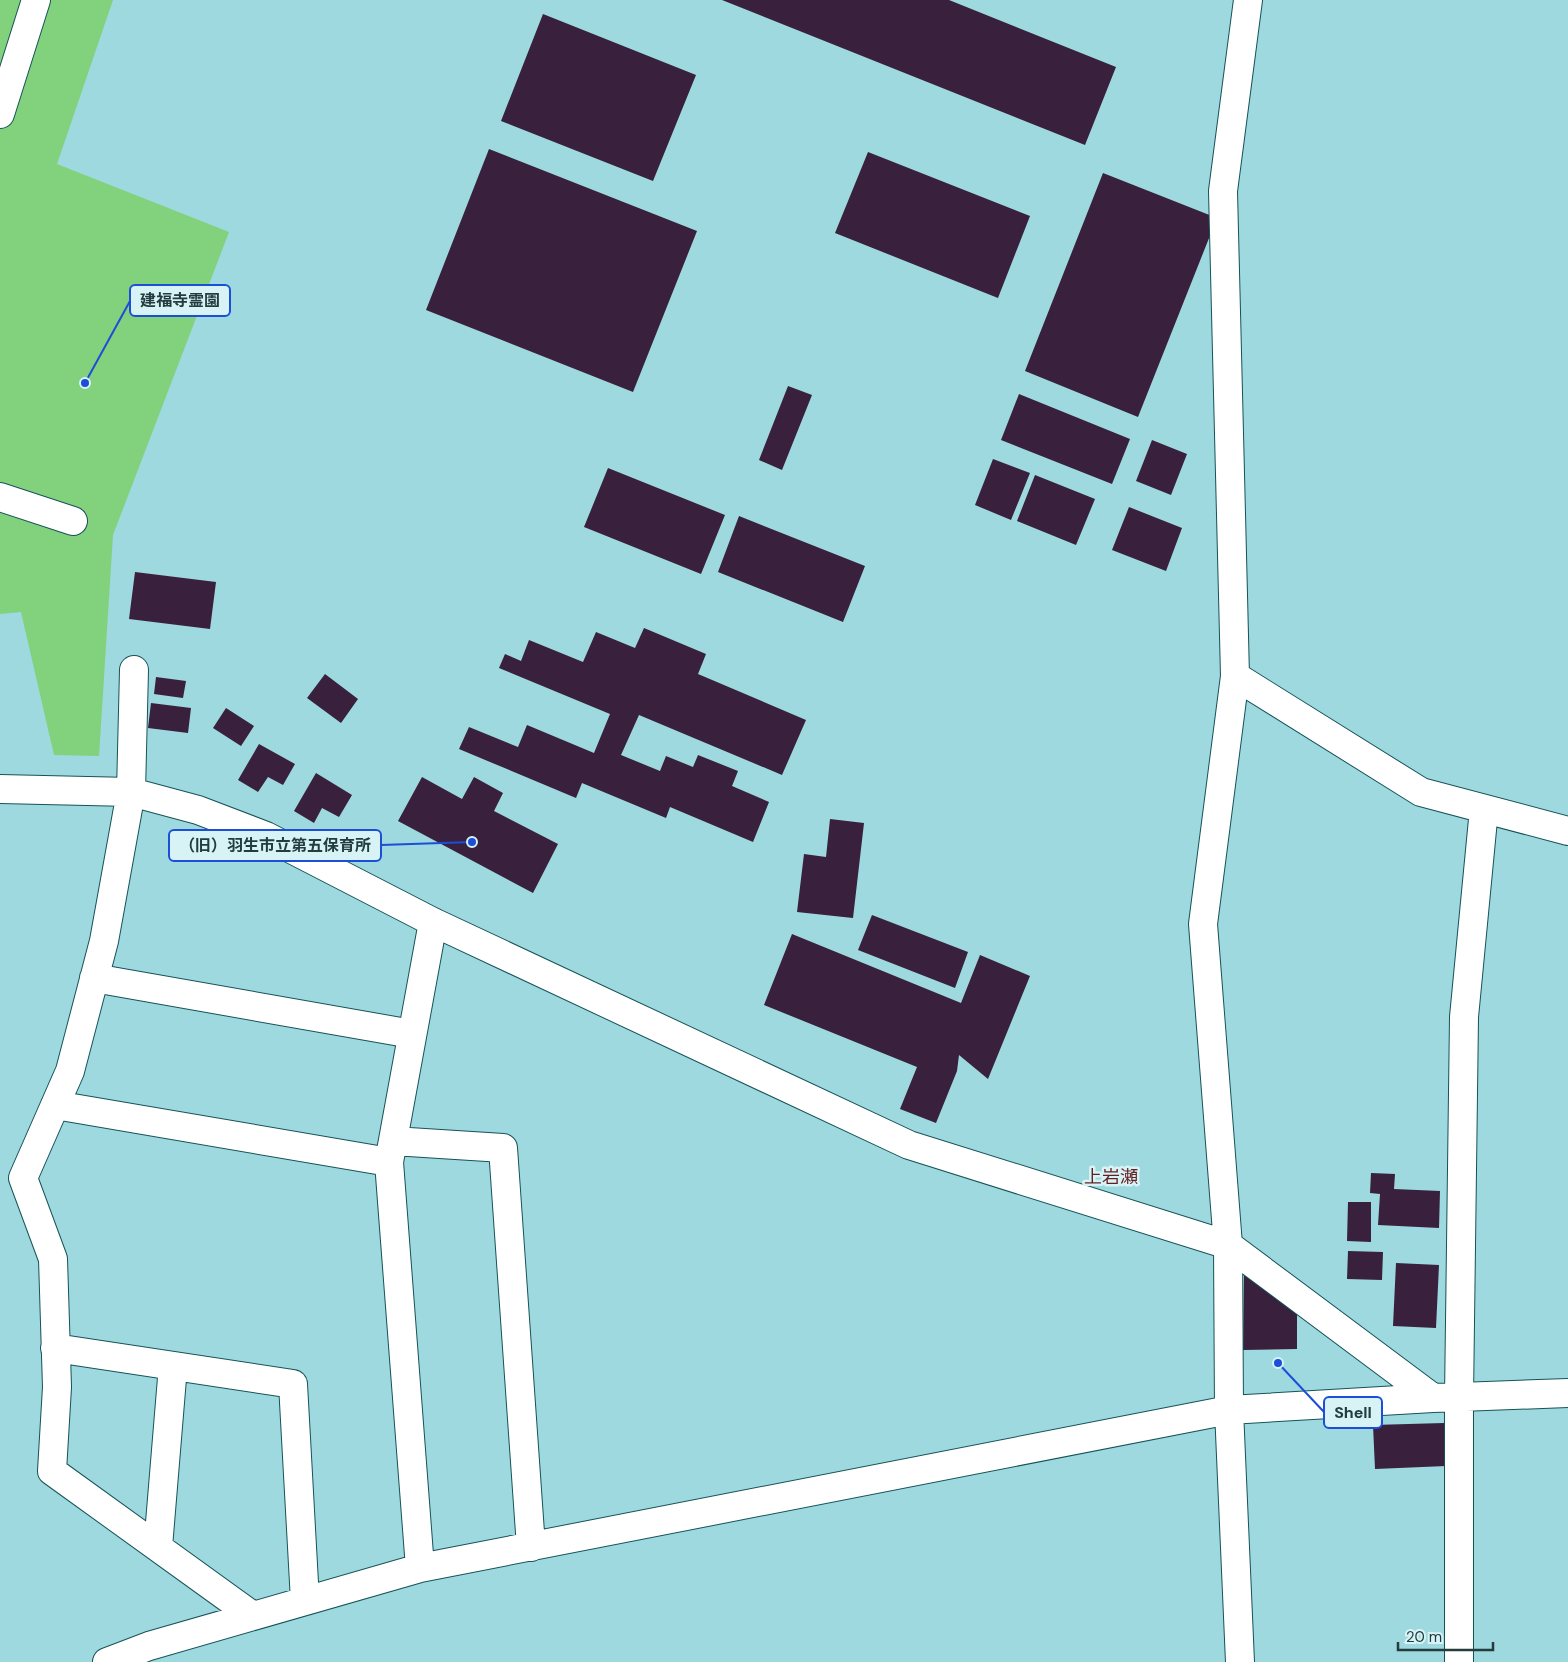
<svg xmlns="http://www.w3.org/2000/svg" width="1568" height="1662" font-family="'DM Sans','Noto Sans JP',sans-serif">
	<rect width="100%" height="100%" fill="#9dd9de"/>
	<!-- green -->
	<path fill="#82d17c" d="M 0,0 L 113,0 L 57,164 L 229,232 L 113,535 L 99,756 L 54,755 L 21,612 L 0,614 Z"/>
	<!-- building -->
	<path fill="#39203d" d="M 722,0 L 949,0 L 1116,67 L 1085,145 Z
		M 543,14 L 696,75 L 653,181 L 501,121 Z
		M 489,149 L 697,231 L 633,392 L 426,310 Z
		M 868,152 L 1030,216 L 998,298 L 835,233 Z
		M 1103,173 L 1217,218 L 1138,417 L 1025,371 Z
		M 788,386 L 812,395 L 782,470 L 759,460 Z
		M 1019,394 L 1130,439 L 1112,484 L 1001,440 Z
		M 1152,440 L 1187,454 L 1171,495 L 1136,481 Z
		M 993,459 L 1030,473 L 1011,520 L 975,505 Z
		M 608,468 L 725,515 L 701,574 L 584,527 Z
		M 1035,475 L 1095,499 L 1076,545 L 1017,521 Z
		M 1129,507 L 1182,528 L 1166,571 L 1112,550 Z
		M 739,516 L 865,566 L 843,622 L 718,572 Z
		M 135,572 L 216,582 L 210,629 L 129,619 Z
		M 644,628 L 706,654 L 698,674 L 806,720 L 782,775 L 639,715 L 621,755 L 660,771 L 666,756 L 693,767 L 698,755 L 738,771 L 732,786 L 769,802 L 753,842 L 670,807 L 666,818 L 582,783 L 576,798 L 459,749 L 469,727 L 518,747 L 527,725 L 594,753 L 610,714 L 499,668 L 505,654 L 521,661 L 529,640 L 583,662 L 596,632 L 635,648 Z
		M 325,674 L 358,699 L 341,723 L 307,698 Z
		M 156,677 L 186,681 L 183,698 L 154,694 Z
		M 151,703 L 191,708 L 188,733 L 148,728 Z
		M 226,708 L 254,726 L 241,746 L 213,728 Z
		M 259,744 L 295,764 L 283,785 L 268,777 L 258,792 L 238,780 Z
		M 316,773 L 352,795 L 339,817 L 322,808 L 314,823 L 294,811 Z
		M 422,777 L 462,799 L 474,777 L 503,793 L 494,811 L 558,844 L 533,893 L 398,821 Z
		M 830,819 L 864,823 L 853,918 L 797,912 L 804,854 L 826,857 Z
		M 872,915 L 968,952 L 955,988 L 858,950 Z
		M 792,934 L 961,1003 L 980,955 L 1030,976 L 988,1079 L 959,1055 L 957,1071 L 936,1123 L 900,1109 L 917,1067 L 764,1005 Z
		M 1371,1173 L 1395,1174 L 1394,1189 L 1440,1191 L 1439,1228 L 1378,1225 L 1380,1194 L 1370,1193 Z
		M 1348,1202 L 1371,1202 L 1371,1242 L 1347,1241 Z
		M 1348,1251 L 1383,1252 L 1382,1280 L 1347,1279 Z
		M 1396,1263 L 1439,1265 L 1436,1328 L 1393,1326 Z
		M 1244,1271 L 1297,1307 L 1297,1349 L 1243,1350 Z
		M 1444,1423 L 1446,1466 L 1375,1469 L 1373,1425 Z"/>
	<g fill="none" stroke-linecap="round" stroke-linejoin="round">
		<!-- minor casing -->
		<g stroke="#165358" stroke-width="30">
			<path id="minor" d="M 0,114 L 36,0
				M 0,497 L 73,521
				M 134,670 L 131,792 L 104,941 L 70,1071 L 23,1178 L 53,1259 L 57,1387 L 52,1471 L 253,1616
				M 1235,676 L 1421,792 L 1568,831
				M 0,789 L 131,792 L 198,810 L 266,836 L 433,922 L 909,1145 L 1228,1245 L 1433,1398
				M 94,978 L 412,1034
				M 55,1105 L 389,1162
				M 393,1141 L 503,1148 L 531,1547
				M 55,1348 L 293,1384 L 305,1601
				M 158,1547 L 173,1366
				M 420,1568 L 389,1162 L 433,922
				M 107,1662 L 149,1646 L 420,1568 L 1229,1410 L 1433,1398 L 1568,1393
				M 1240,1662 L 1229,1410 L 1228,1245 L 1203,924 L 1235,676 L 1223,191 L 1248,0
				M 1459,1662 L 1459,1398 L 1464,1017 L 1484,809"/>
		</g>
		<!-- minor -->
		<use href="#minor" stroke="#fff" stroke-width="28"/>
	</g>
	<g text-anchor="middle" stroke-width="5" stroke-linejoin="round" paint-order="stroke">
		<!-- quarter labels -->
		<g font-size="18" fill="#641f20" stroke="#d7f3f6">
			<text x="1111" y="1183">上岩瀬</text>
		</g>
	</g>
	<!-- callouts -->
	<path fill="none" stroke="#1d4ed8" stroke-width="2" d="M85 383L130 301M472 842L381 845M1278 1363L1324 1412"/>
	<g fill="#1d4ed8" stroke="#d7f3f6" stroke-width="2">
		<circle cx="85" cy="383" r="5"/>
		<circle cx="472" cy="842" r="5"/>
		<circle cx="1278" cy="1363" r="5"/>
	</g>
	<g fill="#d7f3f6" stroke="#1d4ed8" stroke-width="2">
		<rect x="130" y="285" width="100" height="31" rx="5"/>
		<rect x="169" y="830" width="212" height="31" rx="5"/>
		<rect x="1324" y="1397" width="58" height="31" rx="5"/>
	</g>
	<g font-size="16" text-anchor="middle" font-weight="bold" fill="#243c3e">
		<text x="180" y="306">建福寺霊園</text>
		<text x="275" y="851">（旧）羽生市立第五保育所</text>
		<text x="1353" y="1418">Shell</text>
	</g>
	<!-- scale -->
	<path d="M1398 1642v8h95v-8" fill="none" stroke="#243c3e" stroke-width="2.5"/>
	<text x="1406" y="1642" font-size="15" fill="#243c3e" stroke="#d7f3f6" stroke-width="4" paint-order="stroke">20 m</text>
</svg>
